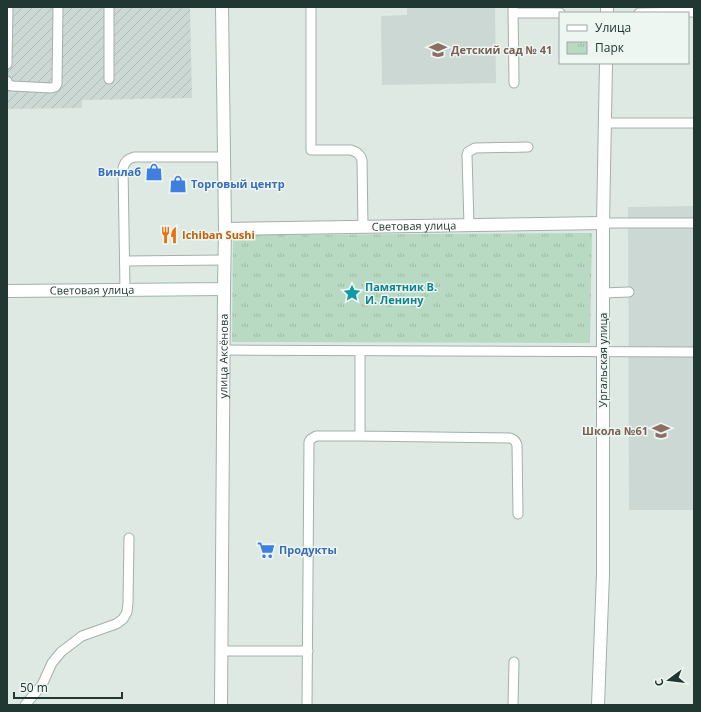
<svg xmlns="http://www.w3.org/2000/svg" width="701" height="712" font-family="'Open Sans',sans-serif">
	<defs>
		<pattern id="industrial-furrows" width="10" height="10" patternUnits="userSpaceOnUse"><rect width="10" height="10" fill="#ccd8d3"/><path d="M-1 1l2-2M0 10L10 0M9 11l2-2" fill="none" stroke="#afbab6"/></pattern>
		<pattern id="park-tufts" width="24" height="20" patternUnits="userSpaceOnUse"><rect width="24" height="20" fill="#b8d9c2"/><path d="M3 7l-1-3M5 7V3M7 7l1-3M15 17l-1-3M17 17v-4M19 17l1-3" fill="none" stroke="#9ebba7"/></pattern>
	</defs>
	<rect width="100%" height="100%" fill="#dee9e4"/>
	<!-- built -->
	<path fill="#ccd8d3" d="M 407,7 L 495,7 L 496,83 L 382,85 L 381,16 L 407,15 Z
		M 694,206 L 694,510 L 629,510 L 628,207 Z"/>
	<!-- industrial -->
	<path fill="url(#industrial-furrows)" d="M 7,7 L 190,7 L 192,98 L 82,100 L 82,108 L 7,109 Z"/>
	<!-- park -->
	<path fill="url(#park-tufts)" d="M 592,233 L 590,343 L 232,342 L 233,235 Z"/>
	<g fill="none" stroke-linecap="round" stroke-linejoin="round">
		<!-- lane casing -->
		<g stroke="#a2b0ab" stroke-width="11">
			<path id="lane" d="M 311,7 L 311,150 L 351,150 C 357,152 360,154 362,160 L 363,227
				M 513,7 L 514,83
				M 513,13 L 560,13
				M 639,13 L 694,12
				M 7,64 L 8,7
				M 109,79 L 109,7
				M 7,81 L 8,85 L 13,86 L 51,88 L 55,87 L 57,84 L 58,7
				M 605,123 L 694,123
				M 603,223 L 694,223
				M 469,225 L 467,155 L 468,152 L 475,148 L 528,147
				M 125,261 L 224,260
				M 125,290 L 123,168 C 125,161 128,159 134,157 L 224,157
				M 603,293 L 629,292
				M 224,350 L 694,352
				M 360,436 L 510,438 C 514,439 516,441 517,445 L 518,514
				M 222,651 L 308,651
				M 25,705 L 42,685 L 52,663 L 61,652 L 82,636 L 116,624 L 123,619 L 127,612 L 128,603 L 129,538
				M 307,705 L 309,442 L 311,439 L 316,436 L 360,436 L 360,351
				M 513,705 L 514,662"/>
		</g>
		<!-- street casing -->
		<g stroke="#a2b0ab" stroke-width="14">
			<g id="street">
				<path d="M 607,13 L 607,7"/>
				<path id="s1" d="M 225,229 L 603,223"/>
				<path id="s2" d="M 221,705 L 224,289"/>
				<path d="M 598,705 L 603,574 L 603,223 L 606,63"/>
			</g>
		</g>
		<!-- secondary casing -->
		<g stroke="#9eb4ac" stroke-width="14">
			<g id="secondary">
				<path id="s3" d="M 7,291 L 224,289 L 225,229 L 222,7"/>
			</g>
		</g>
		<!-- lane -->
		<use href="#lane" stroke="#fff" stroke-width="9"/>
		<!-- street -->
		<use href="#street" stroke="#fff" stroke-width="12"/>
		<!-- secondary -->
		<use href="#secondary" stroke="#fff" stroke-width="12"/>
	</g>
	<!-- icons -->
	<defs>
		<g id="school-bare" transform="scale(1.38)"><path d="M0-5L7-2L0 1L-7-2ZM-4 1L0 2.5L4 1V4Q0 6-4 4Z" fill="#8d6e63" stroke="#eef6f2" stroke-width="2.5" paint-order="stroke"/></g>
		<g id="shop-bare" transform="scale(1.38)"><path d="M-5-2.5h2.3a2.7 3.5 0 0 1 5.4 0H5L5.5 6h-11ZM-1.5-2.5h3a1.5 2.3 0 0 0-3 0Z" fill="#3f7fe0" stroke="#eef6f2" stroke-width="2.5" paint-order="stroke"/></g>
		<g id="restaurant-bare" transform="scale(1.38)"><path d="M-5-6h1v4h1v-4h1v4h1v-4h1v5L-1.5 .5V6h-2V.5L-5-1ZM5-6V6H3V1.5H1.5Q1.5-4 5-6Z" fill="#e8710a" stroke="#eef6f2" stroke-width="2.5" paint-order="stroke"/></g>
		<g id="sight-bare" transform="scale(1.38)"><path d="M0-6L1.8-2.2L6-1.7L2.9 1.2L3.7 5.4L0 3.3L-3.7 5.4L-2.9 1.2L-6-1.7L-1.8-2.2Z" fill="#0f9aa8" stroke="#eef6f2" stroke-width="2.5" paint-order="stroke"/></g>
		<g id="supermarket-bare" transform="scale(1.38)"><path d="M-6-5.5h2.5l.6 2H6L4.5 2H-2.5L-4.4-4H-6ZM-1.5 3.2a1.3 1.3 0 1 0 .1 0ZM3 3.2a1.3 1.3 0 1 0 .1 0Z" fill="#3f7fe0" stroke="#eef6f2" stroke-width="2.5" paint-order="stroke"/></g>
	</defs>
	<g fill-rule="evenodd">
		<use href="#school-bare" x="438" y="50"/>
		<use href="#shop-bare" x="154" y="172"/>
		<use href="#shop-bare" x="178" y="184"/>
		<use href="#restaurant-bare" x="169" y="235"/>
		<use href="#sight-bare" x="352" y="293"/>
		<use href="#school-bare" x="661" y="431"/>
		<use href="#supermarket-bare" x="266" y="550"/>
	</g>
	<g text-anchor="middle" stroke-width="3" stroke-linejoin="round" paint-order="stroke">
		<!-- education labels -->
		<g font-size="11" font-weight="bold" fill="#785e54" stroke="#eef6f2" text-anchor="start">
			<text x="451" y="54">Детский сад № 41</text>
			<text x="648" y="435" text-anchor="end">Школа №61</text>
		</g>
		<!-- shop labels -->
		<g font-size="11" font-weight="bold" fill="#366cbe" stroke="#eef6f2" text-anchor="start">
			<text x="141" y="176" text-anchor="end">Винлаб</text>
			<text x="191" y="188">Торговый центр</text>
			<text x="279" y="554">Продукты</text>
		</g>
		<!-- street labels -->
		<g font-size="11" fill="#213732" stroke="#eef6f2">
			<text dy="4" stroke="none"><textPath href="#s1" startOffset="189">Световая улица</textPath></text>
			<text dy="4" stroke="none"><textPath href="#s3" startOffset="85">Световая улица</textPath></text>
			<text dy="4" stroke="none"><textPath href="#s2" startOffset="349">улица Аксёнова</textPath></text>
			<text transform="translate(603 360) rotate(-90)" y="4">Ургальская улица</text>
		</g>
		<!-- food labels -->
		<g font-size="11" font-weight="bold" fill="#c56008" stroke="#eef6f2" text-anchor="start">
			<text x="182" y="239">Ichiban Sushi</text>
		</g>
		<!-- culture labels -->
		<g font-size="11" font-weight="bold" fill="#0d838f" stroke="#eef6f2" text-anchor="start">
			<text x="365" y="291">Памятник В.<tspan x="365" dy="13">И. Ленину</tspan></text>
		</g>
	</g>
	<!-- border -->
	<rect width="701" height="712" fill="none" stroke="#213732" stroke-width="16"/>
	<!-- legend -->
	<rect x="559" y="12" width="130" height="52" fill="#eef6f2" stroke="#9caaa5"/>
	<rect x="567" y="25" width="20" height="6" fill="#ffffff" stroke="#9caaa5"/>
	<text x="595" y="32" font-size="12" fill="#213732">Улица</text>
	<rect x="567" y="42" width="20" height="12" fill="url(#park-tufts)" stroke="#9caaa5"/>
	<text x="595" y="52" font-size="12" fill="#213732">Парк</text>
	<!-- north arrow -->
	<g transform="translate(669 680) rotate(255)" stroke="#eef6f2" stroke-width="3" paint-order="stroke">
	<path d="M0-3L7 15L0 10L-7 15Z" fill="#213732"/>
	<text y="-6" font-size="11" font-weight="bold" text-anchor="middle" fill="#213732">С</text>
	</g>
	<!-- scale -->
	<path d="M14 692v6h108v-6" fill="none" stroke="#213732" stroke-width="2"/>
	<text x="20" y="692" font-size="12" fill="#213732" stroke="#eef6f2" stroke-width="3" paint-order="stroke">50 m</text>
</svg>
